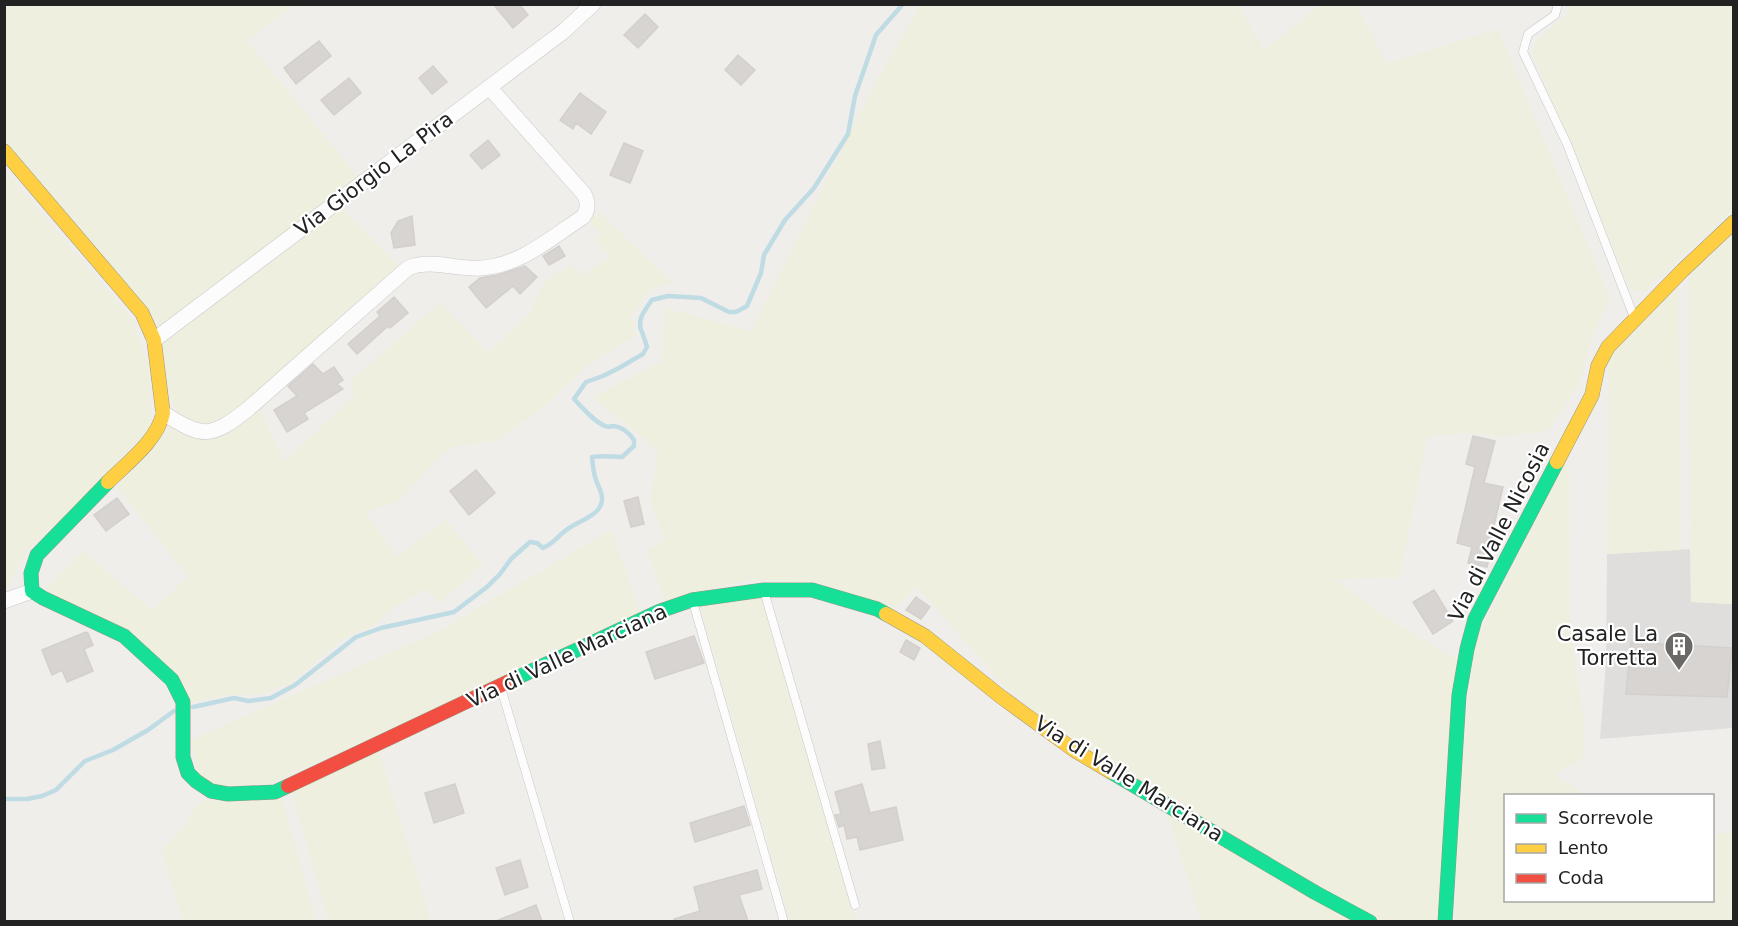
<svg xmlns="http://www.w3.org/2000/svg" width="1738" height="926" font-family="'DejaVu Sans',sans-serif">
	<rect width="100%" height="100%" fill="#f0eeeb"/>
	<!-- residential -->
	<path fill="#dfdedc" d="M 1690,549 L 1691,602 L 1733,604 L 1733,728 L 1600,739 L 1606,662 L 1607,554 Z"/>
	<!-- farmland -->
	<path fill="#efefdf" d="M 4,5 L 293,5 L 247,41 L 358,177 L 161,328 L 5,143 Z
		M 920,5 L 1238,5 L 1264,50 L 1320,5 L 1356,5 L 1387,63 L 1498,29 L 1610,299 L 1594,333 L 1579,384 L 1548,431 L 1502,437 L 1470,433 L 1427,437 L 1400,578 L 1334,579 L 1394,622 L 1458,660 L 1439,921 L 1382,921 L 1264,855 L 1097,756 L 1006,689 L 917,586 L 896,608 L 815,582 L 751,580 L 683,595 L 665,602 L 647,550 L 665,540 L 650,502 L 658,450 L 593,397 L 662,361 L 665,308 L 751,331 L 871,91 Z
		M 1568,5 L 1733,5 L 1733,210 L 1644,292 L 1630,290 L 1532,53 L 1536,40 L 1569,14 Z
		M 4,169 L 132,320 L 149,366 L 150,429 L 104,478 L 25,553 L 6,591 L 5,591 Z
		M 339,205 L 399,266 L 238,410 L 216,425 L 194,424 L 178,414 L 169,393 L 161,345 Z
		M 600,213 L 673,283 L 649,290 L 631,316 L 637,335 L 589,364 L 544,407 L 495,441 L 453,447 L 435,461 L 398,502 L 365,512 L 397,557 L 446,520 L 483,565 L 439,603 L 425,589 L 389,611 L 375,625 L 341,640 L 292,682 L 264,694 L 231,695 L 191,703 L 164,662 L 45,589 L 83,551 L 152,610 L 188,577 L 117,487 L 171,425 L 199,437 L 257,405 L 285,461 L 355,395 L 349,382 L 440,303 L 488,352 L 529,314 L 545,281 L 572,265 L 581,276 L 610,256 L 593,240 L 601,235 L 588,219 Z
		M 1733,230 L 1733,604 L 1691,602 L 1688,274 Z
		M 1678,283 L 1681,550 L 1607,554 L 1609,362 L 1617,347 Z
		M 1569,456 L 1570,631 L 1584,721 L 1583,759 L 1554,774 L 1585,795 L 1506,796 L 1506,900 L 1712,900 L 1713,834 L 1733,832 L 1733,921 L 1455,922 L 1458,800 L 1475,641 Z
		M 611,530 L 641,613 L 270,784 L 215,786 L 198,775 L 190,740 L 437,632 Z
		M 761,595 L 856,921 L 790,921 L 700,606 Z
		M 379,751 L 431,921 L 328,921 L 292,792 Z
		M 282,797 L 316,921 L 183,921 L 161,849 L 178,834 L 187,823 L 196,805 L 204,800 L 227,802 Z
		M 1167,813 L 1354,921 L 1201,921 Z"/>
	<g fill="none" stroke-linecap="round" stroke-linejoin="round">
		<!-- stream -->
		<path stroke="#bfdbe3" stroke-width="4.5" d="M 193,707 L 234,698 L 248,701 L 271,698 L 295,685 L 356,637 L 381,628 L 454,612 L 487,587 L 500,574 L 511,559 L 530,542 L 537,543 L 543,548 C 553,544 557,537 565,531 C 576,521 603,516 602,498 C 602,492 598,486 596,480 C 593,472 593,464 592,457 C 602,455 612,457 622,457 L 634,446 L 634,440 C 629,433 623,427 614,426 C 609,426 610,428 605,426 C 593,421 583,408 574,399 L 586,382 L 603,376 L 619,368 L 643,354 L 647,347 C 645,341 644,337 642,332 C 636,320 645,310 652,300 L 668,296 L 701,298 L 729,312 L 736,312 L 747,306 L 761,273 L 764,255 L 785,220 L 814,188 L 848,134 L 855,96 L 876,35 L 903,4
			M 4,799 L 27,799 L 42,796 L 56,790 L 85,761 L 113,750 L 148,730 L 174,711"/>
	</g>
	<!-- building -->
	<path fill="#d7d4d2" stroke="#d3d0cc" stroke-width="1.5" d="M 493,4 L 519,4 L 528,15 L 513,28 Z
		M 645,14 L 658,27 L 638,48 L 624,35 Z
		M 319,41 L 331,56 L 296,84 L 284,68 Z
		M 738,55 L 755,70 L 741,85 L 725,70 Z
		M 433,66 L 447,82 L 432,94 L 419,78 Z
		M 349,78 L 361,93 L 334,115 L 321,100 Z
		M 580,93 L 606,112 L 591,134 L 576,123 L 573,129 L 560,120 Z
		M 488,140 L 500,155 L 482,169 L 470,155 Z
		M 624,143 L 643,151 L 630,183 L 610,175 Z
		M 412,216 L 415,245 L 394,248 L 391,233 L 398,221 Z
		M 559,246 L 565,256 L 549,265 L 543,256 Z
		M 525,266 L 537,277 L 520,294 L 513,286 L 486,308 L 469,287 L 480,278 L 498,275 Z
		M 394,297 L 408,313 L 390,328 L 388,326 L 357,354 L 348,344 L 380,316 L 377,312 Z
		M 313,364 L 323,374 L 334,367 L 343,380 L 337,384 L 343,389 L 304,413 L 308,419 L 287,432 L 274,410 L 297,396 L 288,386 Z
		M 1473,436 L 1495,441 L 1484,483 L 1503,487 L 1492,534 L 1494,535 L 1487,567 L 1468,563 L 1472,547 L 1457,543 L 1475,467 L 1466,464 Z
		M 476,470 L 495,493 L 469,515 L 450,491 Z
		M 638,497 L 644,524 L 631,527 L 624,501 Z
		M 117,498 L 129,514 L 106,531 L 94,515 Z
		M 1434,590 L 1453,621 L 1433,634 L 1413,602 Z
		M 916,597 L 930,607 L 921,619 L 906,610 Z
		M 86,632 L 88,633 L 93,645 L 84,649 L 93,671 L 67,682 L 62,670 L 52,675 L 42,650 Z
		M 694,636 L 704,663 L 655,679 L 646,652 Z
		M 906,640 L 920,648 L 914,660 L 900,652 Z
		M 1631,642 L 1732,648 L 1727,697 L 1626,694 Z
		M 880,741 L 885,768 L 872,770 L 868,744 Z
		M 455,784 L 464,813 L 434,823 L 425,793 Z
		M 862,784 L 870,813 L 896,807 L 903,840 L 860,850 L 857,837 L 847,839 L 844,825 L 839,827 L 835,815 L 841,814 L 835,792 Z
		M 744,806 L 750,825 L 695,842 L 690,823 Z
		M 520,860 L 528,887 L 505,895 L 496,868 Z
		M 757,870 L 762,889 L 739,895 L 748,921 L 674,921 L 674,919 L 700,911 L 694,887 Z
		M 536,905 L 542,921 L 496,921 Z"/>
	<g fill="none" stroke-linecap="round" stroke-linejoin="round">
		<!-- lane casing -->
		<g stroke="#c9c8c7" stroke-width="9">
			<path id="lane" d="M 1558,4 L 1555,15 L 1528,34 L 1523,52 L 1567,144 L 1634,317
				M 764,591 L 855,905
				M 693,602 L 784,922
				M 501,688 L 570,922"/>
		</g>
		<!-- street casing -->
		<g stroke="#c9c8c7" stroke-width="16">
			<path id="street" d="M 154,340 L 564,31 L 593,4
				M 163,413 C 203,438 210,439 248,409 L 408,268 C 431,258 457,270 481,268 C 520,266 552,237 583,217 C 589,209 588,202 584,194 L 489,87
				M 4,601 L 32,591"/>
		</g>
		<!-- fast casing -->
		<g stroke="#999a82" stroke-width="15">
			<path id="fast" d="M 108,482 L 37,555 L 31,573 L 32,591 L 43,598 L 124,636 L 172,680 L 183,702 L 183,757 L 188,773 L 196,781 L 211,791 L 228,794 L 275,792 L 288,786
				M 510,681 L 660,611 L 692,600 L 764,590 L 812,590 L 877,609 L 886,614
				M 1111,772 L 1316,893 L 1370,922
				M 1445,922 L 1459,695 L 1467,649 L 1475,619 L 1557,462"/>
		</g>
		<!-- slow casing -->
		<g stroke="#999a82" stroke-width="15">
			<path id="slow" d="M 4,151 L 142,313 L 154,340 L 163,413 C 158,440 127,463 108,482
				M 1557,462 L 1592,395 L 1598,366 L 1608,347 L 1683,270 L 1734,222
				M 886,614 L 925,636 L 1000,696 L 1074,750 L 1111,772"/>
		</g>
		<!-- jam casing -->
		<g stroke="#999a82" stroke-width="15">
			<path id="jam" d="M 288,786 L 510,681"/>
		</g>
		<!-- lane -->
		<use href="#lane" stroke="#fdfcfc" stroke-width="8"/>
		<!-- street -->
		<use href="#street" stroke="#fdfcfc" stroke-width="15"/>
		<!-- fast -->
		<use href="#fast" stroke="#16e098" stroke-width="14"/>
		<!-- slow -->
		<use href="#slow" stroke="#ffcf43" stroke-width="14"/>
		<!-- jam -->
		<use href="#jam" stroke="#f24e42" stroke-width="14"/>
	</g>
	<!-- icons -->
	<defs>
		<g id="building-pin" transform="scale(1.5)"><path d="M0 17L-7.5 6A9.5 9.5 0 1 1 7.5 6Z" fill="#6a6968" stroke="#fff"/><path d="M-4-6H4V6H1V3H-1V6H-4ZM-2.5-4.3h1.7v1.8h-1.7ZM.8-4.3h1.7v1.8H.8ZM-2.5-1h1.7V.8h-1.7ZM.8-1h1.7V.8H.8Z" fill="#fff"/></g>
	</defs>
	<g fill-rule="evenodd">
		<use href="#building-pin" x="1679" y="646"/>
	</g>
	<g text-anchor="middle" stroke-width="4.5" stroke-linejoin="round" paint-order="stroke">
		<!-- street labels -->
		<g font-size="21" fill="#222" stroke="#fff">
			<text transform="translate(374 174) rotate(-37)" y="7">Via Giorgio La Pira</text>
			<text transform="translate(1499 532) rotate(-63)" y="7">Via di Valle Nicosia</text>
			<text transform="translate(567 656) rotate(-25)" y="7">Via di Valle Marciana</text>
			<text transform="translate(1129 779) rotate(32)" y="7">Via di Valle Marciana</text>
		</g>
		<!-- poi labels -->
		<g font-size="21" fill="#222" stroke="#fff" text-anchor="end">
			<text x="1658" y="641">Casale La<tspan x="1658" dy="24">Torretta</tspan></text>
		</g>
	</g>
	<!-- border -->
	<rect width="1738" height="926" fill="none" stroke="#222222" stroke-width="12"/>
	<!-- legend -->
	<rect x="1504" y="794" width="210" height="108" fill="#ffffff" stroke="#a7a7a7" stroke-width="1.5"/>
	<rect x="1516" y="814" width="30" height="9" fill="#16e098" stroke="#a7a7a7" stroke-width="1.5"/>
	<text x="1558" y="824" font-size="18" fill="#222222">Scorrevole</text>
	<rect x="1516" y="844" width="30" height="9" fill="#ffcf43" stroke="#a7a7a7" stroke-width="1.5"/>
	<text x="1558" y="854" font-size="18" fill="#222222">Lento</text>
	<rect x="1516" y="874" width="30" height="9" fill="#f24e42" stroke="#a7a7a7" stroke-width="1.5"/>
	<text x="1558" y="884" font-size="18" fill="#222222">Coda</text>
</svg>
